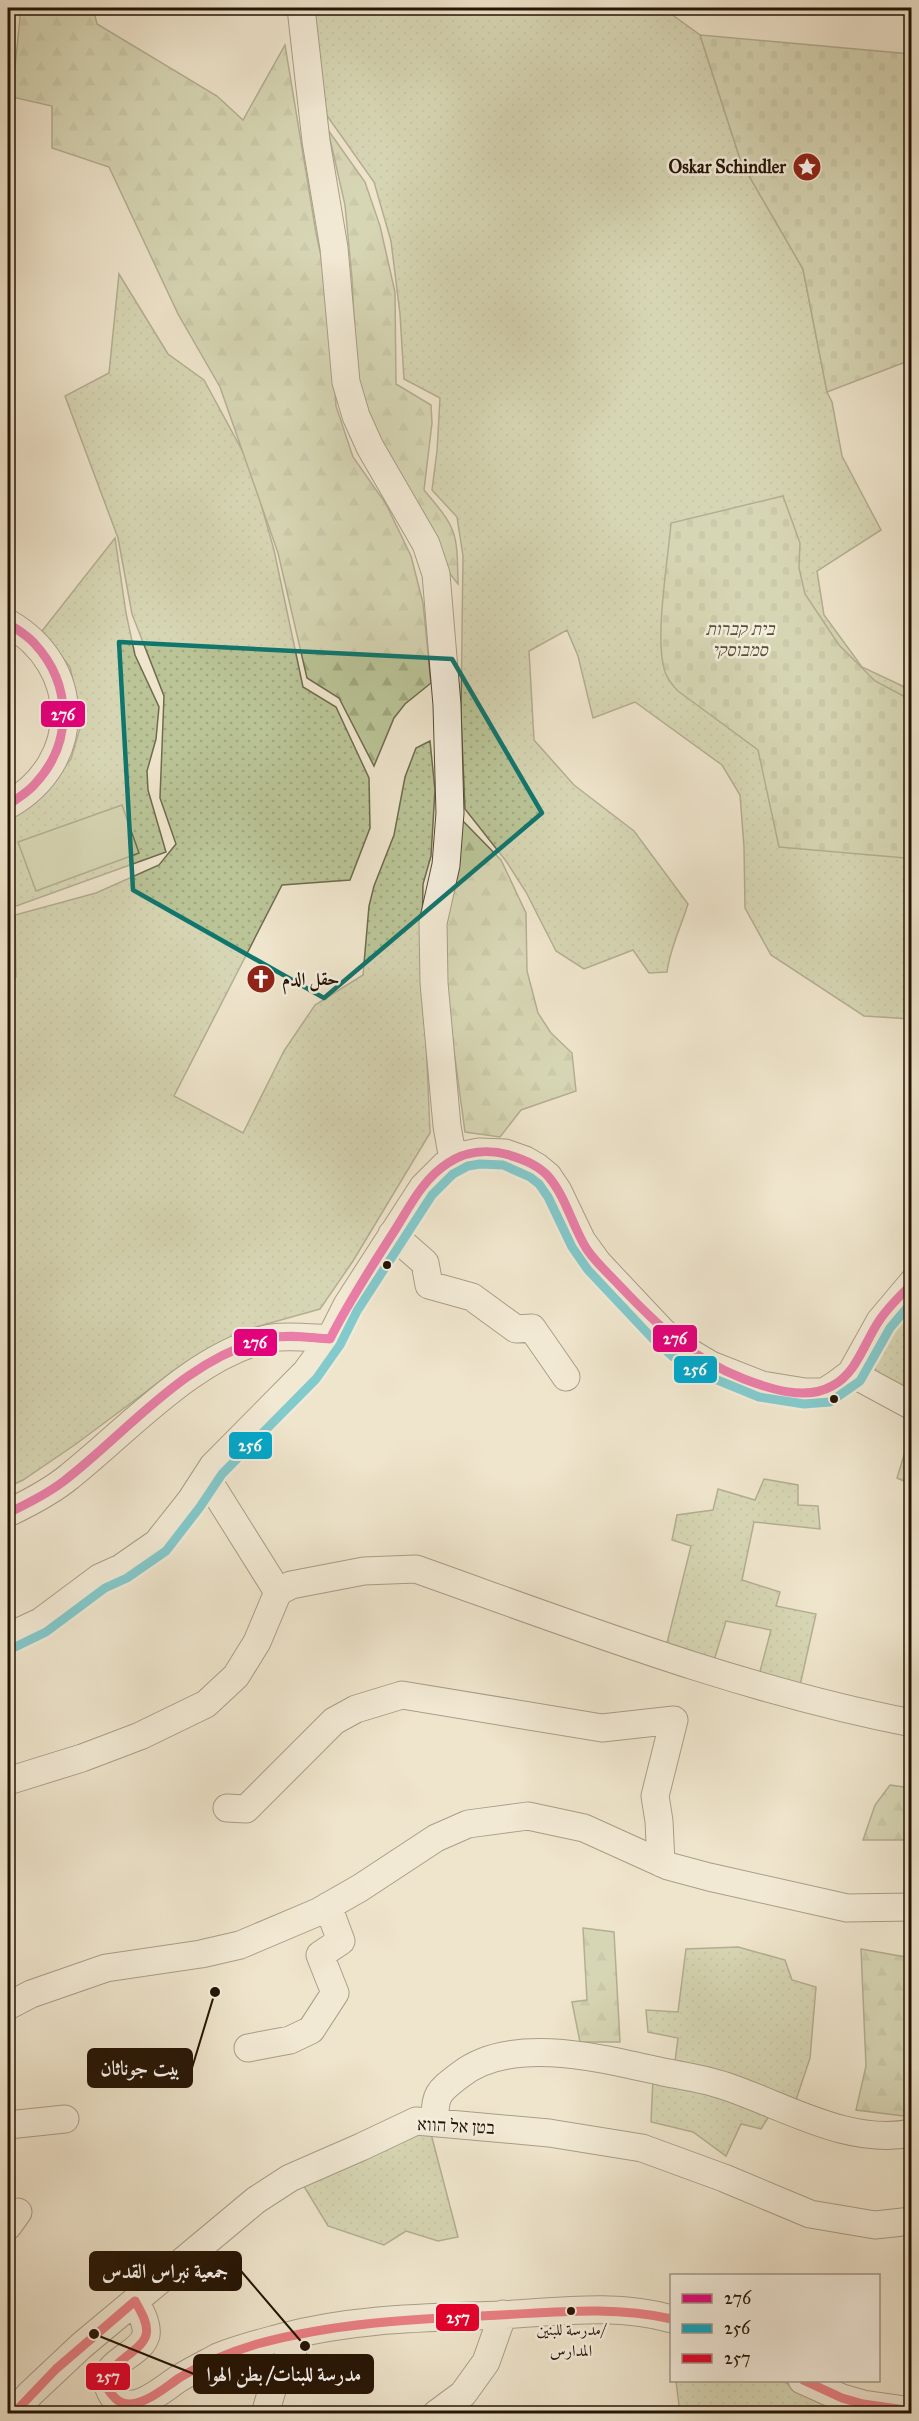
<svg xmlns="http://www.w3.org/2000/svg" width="919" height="2421" font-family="'IM FELL Great Primer',Amiri,'Frank Ruhl Libre',serif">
	<defs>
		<pattern id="grass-dots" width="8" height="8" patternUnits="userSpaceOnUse" patternTransform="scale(1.5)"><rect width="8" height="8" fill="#bac497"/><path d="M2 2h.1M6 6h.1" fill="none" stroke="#a0a880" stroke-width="1.8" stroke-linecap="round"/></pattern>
		<pattern id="forest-firs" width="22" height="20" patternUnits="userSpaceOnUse" patternTransform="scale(1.5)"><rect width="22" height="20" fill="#bac497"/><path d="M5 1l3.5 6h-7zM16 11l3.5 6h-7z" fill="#a0a880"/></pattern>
		<pattern id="cemetery-stones" width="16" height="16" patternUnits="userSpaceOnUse" patternTransform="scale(1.5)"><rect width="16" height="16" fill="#bac497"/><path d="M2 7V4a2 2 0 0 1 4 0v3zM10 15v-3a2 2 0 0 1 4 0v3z" fill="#a0a880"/></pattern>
	</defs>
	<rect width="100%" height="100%" fill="#efe5cc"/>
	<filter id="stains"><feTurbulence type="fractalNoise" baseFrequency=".00333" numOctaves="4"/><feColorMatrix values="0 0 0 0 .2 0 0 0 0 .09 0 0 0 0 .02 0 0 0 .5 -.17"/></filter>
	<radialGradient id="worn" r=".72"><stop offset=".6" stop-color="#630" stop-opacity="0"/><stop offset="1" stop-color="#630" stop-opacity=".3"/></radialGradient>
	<!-- grass -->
	<path fill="url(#grass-dots)" stroke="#6e6c4e" stroke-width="1.5" d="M 314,8 L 670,8 L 674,16 L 700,35 L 741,162 L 803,269 L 827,392 L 832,402 L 842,456 L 881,530 L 817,571 L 824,615 L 862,667 L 911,690 L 912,817 L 905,858 L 912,881 L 911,1019 L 864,1016 L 771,955 L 745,908 L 744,847 L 740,795 L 722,765 L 635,702 L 593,718 L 578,656 L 567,630 L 529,651 L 534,740 L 574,785 L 634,831 L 688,904 C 681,927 670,948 667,972 L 649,973 L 633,950 L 584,969 L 556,951 L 526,892 L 506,861 L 465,809 L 461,715 L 463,556 L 457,517 L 432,490 L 437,451 L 440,398 L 404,379 L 400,314 L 391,241 L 374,182 L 323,110 Z
		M 119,274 L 168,354 L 204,380 L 250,465 L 274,550 L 303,687 L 336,707 L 369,778 L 370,828 L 350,880 L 282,885 L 174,1096 L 243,1133 L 284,1051 L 315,1005 L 363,975 L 369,906 L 374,886 L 394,835 L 405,777 L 416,748 L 430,741 L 435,790 L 431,856 L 423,884 L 422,941 L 430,1133 L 353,1261 L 320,1309 L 245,1330 L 174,1371 L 76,1444 L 23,1480 L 8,1487 L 8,978 L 16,977 L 15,915 L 96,893 L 159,865 L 176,844 L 160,798 L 164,696 L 132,614 L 118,538 L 65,396 L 109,373 Z
		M 115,538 L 126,613 L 135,655 L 159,707 L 156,739 L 147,771 L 148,790 L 166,852 L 8,909 L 8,815 L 35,803 L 71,759 L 82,721 L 70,667 L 42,631 Z
		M 911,1302 L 911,1393 L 878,1376 L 875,1368 L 882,1349 Z
		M 911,1432 L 911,1484 L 897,1478 Z
		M 764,1479 L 798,1485 L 798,1505 L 818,1506 L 820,1529 L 754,1522 L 742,1580 L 780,1592 L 776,1606 L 816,1614 L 799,1690 L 758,1679 L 771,1630 L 726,1621 L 713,1664 L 666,1647 L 691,1546 L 672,1540 L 677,1515 L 713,1510 L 718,1489 L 755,1500 Z
		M 738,1947 L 785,1960 L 792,1980 L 816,1987 L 810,2058 L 796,2100 L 783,2094 L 761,2129 L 741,2124 L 726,2156 L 693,2132 L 651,2122 L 653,2079 L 672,2085 L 678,2038 L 648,2032 L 646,2010 L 678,2012 L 686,1949 Z
		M 430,2130 L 458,2237 L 438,2241 L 406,2231 L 384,2245 L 328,2226 L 302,2183 Z
		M 676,2381 L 782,2381 L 829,2404 L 819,2413 L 680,2413 Z"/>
	<!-- forest -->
	<path fill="url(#forest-firs)" stroke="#6e6c4e" stroke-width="1.5" d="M 21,8 L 93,8 L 97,24 L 217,96 L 243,120 L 285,45 L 316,233 L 331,303 L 336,406 L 353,457 L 386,504 L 411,556 L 423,603 L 431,683 L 405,704 L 394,718 L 374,766 L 339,698 L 307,678 L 278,553 L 220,387 L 178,314 L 109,167 L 52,148 L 52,106 L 12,97 Z
		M 328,130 L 365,182 L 380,226 L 395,292 L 396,384 L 431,405 L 432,423 L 424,490 C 458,530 457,532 458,584 L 447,570 L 368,416 L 357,378 L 352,278 L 345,205 Z
		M 462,820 L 501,860 L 526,913 L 527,971 L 538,1013 L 551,1033 L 572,1053 L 576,1091 L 521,1110 L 500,1137 L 465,1132 L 447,999 L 446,920 Z
		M 890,1785 L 911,1788 L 911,1840 L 863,1840 L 875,1805 Z
		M 583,1928 L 614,1932 L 620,2042 L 580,2042 L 572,2002 L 587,2000 Z
		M 861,1949 L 911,1958 L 911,1982 L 909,1983 L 904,1999 L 911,2023 L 911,2117 L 856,2110 L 866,2066 Z"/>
	<!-- cemetery -->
	<path fill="url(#cemetery-stones)" stroke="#6e6c4e" stroke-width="1.5" d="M 700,35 L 911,54 L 911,360 L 827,392 L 803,269 L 741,162 Z
		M 783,496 L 800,543 L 799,568 L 805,594 L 839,645 L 875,681 L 911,700 L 912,794 L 905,858 L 779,847 L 758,750 L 678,691 C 672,685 668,680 665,672 C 654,639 668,561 671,523 Z"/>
	<!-- garden -->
	<path fill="#bac497" stroke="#6e6c4e" stroke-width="1.5" d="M 122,805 L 139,853 L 36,891 L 18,842 Z"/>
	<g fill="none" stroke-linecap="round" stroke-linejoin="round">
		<!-- minor casing -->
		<g stroke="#564836" stroke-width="29">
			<path id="minor" d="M 301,8 L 316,141 L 334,248 L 346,382 L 356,416 L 370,447 L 426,544 L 436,574 L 447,705 L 450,813 L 446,865 L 433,923 L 434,983 L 447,1126 L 453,1160
				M 8,623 C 83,666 84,762 8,805
				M 392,1234 L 425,1263 L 429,1285 L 472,1297 L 516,1329 L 532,1328 L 566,1377
				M 851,1373 L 912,1406
				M 206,1477 L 278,1592
				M 8,1513 C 29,1503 52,1491 70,1476 C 128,1430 196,1353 271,1338 C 290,1335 311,1338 330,1339
				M 8,1637 L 40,1622 L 99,1578 L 121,1568 L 157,1543 L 191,1500 L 213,1466 L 306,1372 L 330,1339 L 347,1305 L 423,1187 L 446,1164 L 464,1155 L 479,1152 L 505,1153 L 525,1160 L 537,1167 L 548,1176 L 558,1191 L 582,1241 L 598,1263 L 661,1330 L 679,1346 L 711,1365 L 762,1385 L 805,1392 L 824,1392 L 835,1385 L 851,1373 L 880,1321 L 912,1283
				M 8,1781 L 82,1758 L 140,1736 L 206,1704 L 236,1676 L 257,1642 L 278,1592 L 291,1585 L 364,1571 L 416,1569 C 579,1627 742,1690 912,1723
				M 227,1808 L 246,1809 L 334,1721 L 356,1709 L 402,1695 L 602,1728 L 674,1720 L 655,1796 L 659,1821 L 661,1863
				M 8,2006 L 31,1994 L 106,1968 L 201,1954 L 240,1945 L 318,1912 L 360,1888 L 436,1838 L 468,1824 L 528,1816 L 584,1828 L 668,1866 L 709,1877 L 847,1908 L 912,1907
				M 248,2048 L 290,2040 L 311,2030 L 335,1993 L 320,1955 L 341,1941 L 328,1906
				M 435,2122 C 434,2094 439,2091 460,2075 C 512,2034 604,2059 663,2072 C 683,2076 705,2079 725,2086 C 783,2105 848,2146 912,2133
				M 8,2125 L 65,2119
				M 8,2226 L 18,2212
				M 135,2301 C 140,2311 148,2324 146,2335 C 141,2356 101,2361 108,2386 C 110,2392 112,2397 118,2401 C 137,2413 163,2389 178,2379 C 191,2371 205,2364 218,2357 C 240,2348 261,2343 283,2337 C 355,2318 426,2318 500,2315 C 558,2312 615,2303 672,2319
				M 802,2380 L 842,2398 L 863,2404 L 912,2411
				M 13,2414 L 30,2394 L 81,2346 L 256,2200 L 290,2178 L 361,2147 L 416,2121 L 549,2133 L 642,2148 L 724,2178 L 810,2214 L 875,2225 L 912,2221
				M 265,2414 L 275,2380 L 293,2350 L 283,2337
				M 436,2414 L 463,2394 L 486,2362 L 503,2314"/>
		</g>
		<!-- minor -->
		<use href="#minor" stroke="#f5eede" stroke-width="27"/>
		<!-- bus-1 casing -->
		<g stroke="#f5eede" stroke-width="14">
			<path id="bus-1" d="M 8,623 C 16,629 27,635 34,643 C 73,685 73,744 34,785 C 27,793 16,799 8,805
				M 8,1513 C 27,1504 47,1494 64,1481 C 129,1431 186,1357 270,1338 C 289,1334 311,1338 330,1339 C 349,1301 372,1266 395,1230 C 410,1206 423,1179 448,1163 C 466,1151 488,1149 509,1155 C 523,1159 538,1165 548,1176 C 566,1197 572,1225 586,1248 C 595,1262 608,1273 619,1285 C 657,1325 692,1359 744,1379 C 770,1389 806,1401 832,1386 C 857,1373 864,1343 879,1321 C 888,1307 900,1296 912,1284"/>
		</g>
		<!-- bus-2 casing -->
		<g stroke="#f5eede" stroke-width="14">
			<path id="bus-2" d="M 13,1648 L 46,1632 L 105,1588 L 127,1578 L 166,1551 L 200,1507 L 222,1474 L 316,1379 L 340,1345 L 357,1311 L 432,1195 L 453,1174 L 468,1166 L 480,1164 L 503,1165 L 530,1177 L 539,1184 L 548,1197 L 572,1247 L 588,1270 L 653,1339 L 672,1356 L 705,1375 L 759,1397 L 804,1404 L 830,1402 L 860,1381 L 890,1328 L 912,1302"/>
		</g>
		<!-- bus-3 casing -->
		<g stroke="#f5eede" stroke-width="14">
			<path id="bus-3" d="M 803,2380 L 842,2398 L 863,2404 L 912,2411
				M 13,2414 L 56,2369 L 135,2301 C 140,2310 149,2324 146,2335 C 141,2356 85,2370 115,2398 C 122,2405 132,2405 140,2402 C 155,2397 166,2387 179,2378 C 203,2363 230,2352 257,2344 C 338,2322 417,2319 500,2315 C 558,2312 614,2306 672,2319"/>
		</g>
		<!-- bus-1 -->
		<use href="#bus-1" stroke="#e5007d" stroke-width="9"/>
		<!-- bus-2 -->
		<use href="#bus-2" stroke="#00a9ce" stroke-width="9"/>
		<!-- bus-3 -->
		<use href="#bus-3" stroke="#e4002b" stroke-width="9"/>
	</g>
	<!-- marked area -->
	<path d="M0 0H919V2421H0ZM 119,642 L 452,659 L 542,813 L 324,998 L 133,890 Z" fill="#efe5cc" fill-opacity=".55" fill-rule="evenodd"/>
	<path fill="none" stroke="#0f766e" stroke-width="4.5" stroke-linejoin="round" d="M 119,642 L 452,659 L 542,813 L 324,998 L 133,890 Z"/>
	<!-- icons -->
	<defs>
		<g id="sight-disc" transform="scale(1.5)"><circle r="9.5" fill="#8f2418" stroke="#f5eede"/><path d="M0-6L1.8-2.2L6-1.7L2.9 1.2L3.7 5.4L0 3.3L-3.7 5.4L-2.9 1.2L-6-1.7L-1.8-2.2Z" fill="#fff"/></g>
		<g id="church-disc" transform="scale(1.5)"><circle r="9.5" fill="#8f2418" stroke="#f5eede"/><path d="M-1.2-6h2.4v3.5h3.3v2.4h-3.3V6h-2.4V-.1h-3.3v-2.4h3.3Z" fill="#fff"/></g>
	</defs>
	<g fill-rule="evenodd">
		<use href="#sight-disc" x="807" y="167"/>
		<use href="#church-disc" x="261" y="979"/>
	</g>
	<!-- markers -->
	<g fill="#231304" stroke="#f5eede" stroke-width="2">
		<circle cx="387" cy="1265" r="5"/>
		<circle cx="834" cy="1399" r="5"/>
		<circle cx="571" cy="2311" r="5"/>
	</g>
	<g text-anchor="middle" stroke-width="5" stroke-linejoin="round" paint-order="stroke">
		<!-- bus labels -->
		<g font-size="16" fill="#231304" stroke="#f5eede">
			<text x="571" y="2335">مدرسة للبنين/<tspan x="571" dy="21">المدارس</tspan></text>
		</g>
		<!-- poi labels -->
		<g font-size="18" font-weight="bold" fill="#231304" stroke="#f5eede" text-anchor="end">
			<text x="786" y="173">Oskar Schindler</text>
			<text x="282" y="985" text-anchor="start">حقل الدم</text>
		</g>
		<!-- park labels -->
		<g font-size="18" font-style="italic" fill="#585137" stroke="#f5eede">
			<text x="740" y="635">בית קברות<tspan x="740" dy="21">סמבוסקי</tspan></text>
		</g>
		<!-- street labels -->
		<g font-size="18" fill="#231304" stroke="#f5eede">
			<text transform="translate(456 2126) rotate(3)" y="6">בטן אל הווא</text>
		</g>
	</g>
	<!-- callouts -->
	<path fill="none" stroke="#231304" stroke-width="2" d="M215 1992L192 2068M305 2346L241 2271M94 2334L194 2374"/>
	<g fill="#231304" stroke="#f5eede" stroke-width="2">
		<circle cx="215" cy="1992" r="6"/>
		<circle cx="305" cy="2346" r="6"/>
		<circle cx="94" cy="2334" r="6"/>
	</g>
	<g fill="#231304" stroke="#231304" stroke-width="2">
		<rect x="88" y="2049" width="104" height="38" rx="6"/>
		<rect x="90" y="2252" width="151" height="38" rx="6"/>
		<rect x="194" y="2355" width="179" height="38" rx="6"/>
	</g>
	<g font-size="20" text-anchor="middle" font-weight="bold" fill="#fff">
		<text x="140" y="2075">بيت جوناثان</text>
		<text x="165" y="2278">جمعية نبراس القدس</text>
		<text x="284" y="2381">مدرسة للبنات/ بطن الهوا</text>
	</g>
	<g stroke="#f5eede" stroke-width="2">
		<rect x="40" y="700" width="46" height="28" rx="6" fill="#e5007d"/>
		<rect x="652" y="1324" width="46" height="29" rx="6" fill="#e5007d"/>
		<rect x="233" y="1328" width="45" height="29" rx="6" fill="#e5007d"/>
		<rect x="673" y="1355" width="45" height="29" rx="6" fill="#00a9ce"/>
		<rect x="228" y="1431" width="45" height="29" rx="6" fill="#00a9ce"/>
		<rect x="435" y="2303" width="45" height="29" rx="6" fill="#e4002b"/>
		<rect x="85" y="2362" width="46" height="29" rx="6" fill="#e4002b"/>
	</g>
	<g font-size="16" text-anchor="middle" font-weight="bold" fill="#fff">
		<text x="63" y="720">276</text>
		<text x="675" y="1344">276</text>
		<text x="255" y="1348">276</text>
		<text x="695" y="1375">256</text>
		<text x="250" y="1451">256</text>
		<text x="458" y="2323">257</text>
		<text x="108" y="2382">257</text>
	</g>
	<!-- margin -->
	<rect width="919" height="2421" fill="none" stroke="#efe5cc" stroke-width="30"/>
	<rect x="9" y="9" width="901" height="2403" fill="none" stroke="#231304" stroke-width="3"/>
	<rect x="15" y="15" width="889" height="2391" fill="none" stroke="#231304" stroke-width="1.5"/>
	<!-- legend -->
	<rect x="670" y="2274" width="210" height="108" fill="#f5eede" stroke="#a19687" stroke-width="1.5"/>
	<rect x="682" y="2294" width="30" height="9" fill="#e5007d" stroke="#a19687" stroke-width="1.5"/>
	<text x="724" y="2304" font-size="18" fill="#231304">276</text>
	<rect x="682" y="2324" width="30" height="9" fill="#00a9ce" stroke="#a19687" stroke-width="1.5"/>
	<text x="724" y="2334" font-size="18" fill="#231304">256</text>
	<rect x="682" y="2354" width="30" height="9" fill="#e4002b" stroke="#a19687" stroke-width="1.5"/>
	<text x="724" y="2364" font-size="18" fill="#231304">257</text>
	<rect width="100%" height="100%" filter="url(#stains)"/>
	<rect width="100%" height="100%" fill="url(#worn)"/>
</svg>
